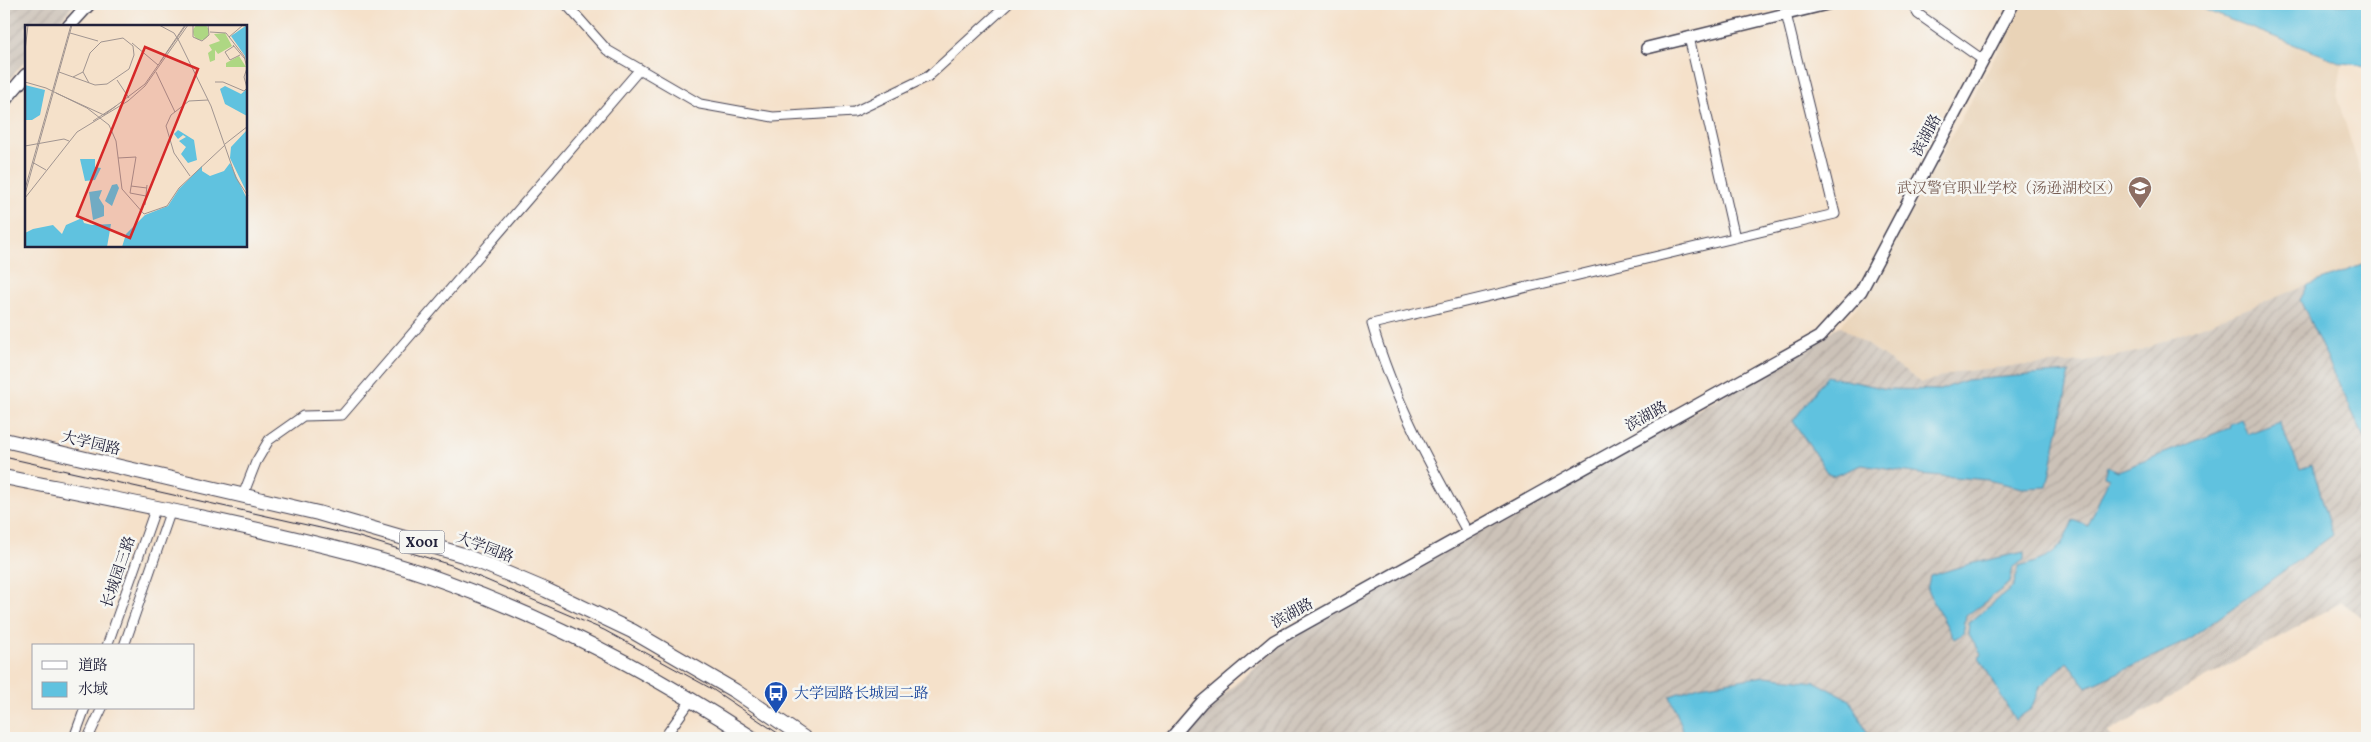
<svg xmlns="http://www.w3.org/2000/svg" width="2371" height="742" font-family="Vollkorn,'Noto Serif SC',serif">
	<defs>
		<pattern id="industrial-furrows" width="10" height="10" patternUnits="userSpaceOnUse" patternTransform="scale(1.25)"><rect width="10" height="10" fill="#ccc2b8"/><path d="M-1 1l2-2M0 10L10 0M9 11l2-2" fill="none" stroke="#afa69f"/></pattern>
	</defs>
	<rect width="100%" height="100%" fill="#f6f6f2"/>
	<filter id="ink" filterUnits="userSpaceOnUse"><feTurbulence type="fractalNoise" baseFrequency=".02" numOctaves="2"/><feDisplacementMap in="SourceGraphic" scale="10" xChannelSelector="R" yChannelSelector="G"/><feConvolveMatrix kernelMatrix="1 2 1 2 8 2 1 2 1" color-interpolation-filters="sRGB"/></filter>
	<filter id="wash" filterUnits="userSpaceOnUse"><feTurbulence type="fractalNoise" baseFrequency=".0096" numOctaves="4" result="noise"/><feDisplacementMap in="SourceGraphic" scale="20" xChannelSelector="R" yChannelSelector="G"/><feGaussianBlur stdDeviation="1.12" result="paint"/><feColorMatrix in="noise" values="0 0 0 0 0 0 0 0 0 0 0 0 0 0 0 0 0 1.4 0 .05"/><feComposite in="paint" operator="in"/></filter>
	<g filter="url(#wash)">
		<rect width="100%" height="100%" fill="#f5e1ca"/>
		<!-- built -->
		<path fill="#e9d3b7" d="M 2023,4 L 2194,4 L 2210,12 L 2342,63 L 2337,97 L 2367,193 L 2367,263 L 2136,352 L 2086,362 L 2012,366 L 1957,372 L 1922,383 L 1840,326 L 1878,283 L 1904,224 Z"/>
		<!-- industrial -->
		<path fill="url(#industrial-furrows)" d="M 4,4 L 75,4 L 55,26 L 26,26 L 26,60 L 4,85 Z
			M 2308,285 L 2300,300 L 2367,444 L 2367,622 L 2342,602 L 2108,732 L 2112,738 L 1180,738 L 1200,715 L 1291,636 L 1660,432 L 1840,326 L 1922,383 L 1957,372 L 2012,366 L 2086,362 L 2136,352 Z"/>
		<!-- water -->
		<path fill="#60c2df" stroke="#41728d" d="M 2194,4 L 2367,4 L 2367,66 L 2342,63 L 2210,12 Z
			M 2367,263 L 2367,444 L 2300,300 L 2308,285 Z
			M 2070,372 L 2047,487 L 2022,488 L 1988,480 L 1919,474 L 1862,465 L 1834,476 L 1828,474 L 1793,421 L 1827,376 L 1887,389 L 1940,390 L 1966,380 Z
			M 2241,419 L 2247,434 L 2279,422 L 2300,469 L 2312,465 L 2333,535 L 2187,641 L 2087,687 L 2067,662 L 2040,687 L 2031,709 L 2015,720 L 1979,657 L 1982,655 L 1968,633 L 1969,623 L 2013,587 L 2019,567 C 2053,557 2059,554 2073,520 L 2088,526 L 2109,478 L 2104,476 L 2107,466 L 2118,471 L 2229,428 L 2230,424 Z
			M 2024,552 L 2024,560 L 2013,567 L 2010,583 L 1966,616 L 1963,634 L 1954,639 L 1927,590 L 1930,576 L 1969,564 Z
			M 1765,676 L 1816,682 L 1850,700 L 1870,738 L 1686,738 L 1670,696 L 1699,686 Z"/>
	</g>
	<g filter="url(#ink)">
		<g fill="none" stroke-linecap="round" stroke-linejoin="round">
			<!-- minor casing -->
			<g stroke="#423f50" stroke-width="11">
				<path id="minor" d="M 566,4 L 607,50 L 700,104 L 773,117 L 854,112 L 929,76 L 1008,4
					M 1912,4 L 1918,14 L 1983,60
					M 1689,37 L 1735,238
					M 243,495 L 256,462 L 269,440 L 303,416 L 342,415 L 640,69
					M 1468,533 C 1430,465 1393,398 1372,324 L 1835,214 L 1786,14
					M 107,646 L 156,507
					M 124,646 L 171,510
					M 74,738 L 85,708
					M 88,738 L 102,708
					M 664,738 L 692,699"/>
			</g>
			<!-- tertiary casing -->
			<g stroke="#423f50" stroke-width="14">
				<path id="tertiary" d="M 1647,48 L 1827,4
					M 1171,738 L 1202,702 L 1274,641 L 1819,337 L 1861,291 L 2013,4"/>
			</g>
			<!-- secondary casing -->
			<g stroke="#423f50" stroke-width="15">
				<path id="secondary" d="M 69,26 L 89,4
					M 4,101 L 26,75"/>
			</g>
			<!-- primary casing -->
			<g stroke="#423f50" stroke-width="16">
				<path id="primary" d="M 4,440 L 318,513 L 463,555 L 546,590 L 632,631 L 735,691 L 804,738
					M 4,477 C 93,495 182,512 271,533 C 331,547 391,561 449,583 C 556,622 657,676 752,738"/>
			</g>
			<!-- minor -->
			<use href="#minor" stroke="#fff" stroke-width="9"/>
			<!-- tertiary -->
			<use href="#tertiary" stroke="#fff" stroke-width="11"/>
			<!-- secondary -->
			<use href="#secondary" stroke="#fff" stroke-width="12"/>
			<!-- primary -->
			<use href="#primary" stroke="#fff" stroke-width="14"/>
			<!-- tram -->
			<path stroke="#22223b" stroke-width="1" d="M 4,457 L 356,536 L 451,565 L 604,630 L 712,689 L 785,738"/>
		</g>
	</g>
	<!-- icons -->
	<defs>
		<g id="university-pin" transform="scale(1.25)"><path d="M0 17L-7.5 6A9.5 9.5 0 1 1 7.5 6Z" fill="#8d6e63" stroke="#f6f6f2"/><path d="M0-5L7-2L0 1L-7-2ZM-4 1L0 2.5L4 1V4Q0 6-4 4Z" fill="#fff"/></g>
		<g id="bus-pin" transform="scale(1.25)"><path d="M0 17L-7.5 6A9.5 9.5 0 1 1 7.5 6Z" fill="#1a4fb4" stroke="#f6f6f2"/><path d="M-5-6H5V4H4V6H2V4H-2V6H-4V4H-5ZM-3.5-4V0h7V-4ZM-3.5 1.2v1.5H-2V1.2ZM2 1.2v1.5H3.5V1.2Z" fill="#fff"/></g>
	</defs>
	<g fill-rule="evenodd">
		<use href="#university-pin" x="2140" y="188"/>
		<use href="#bus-pin" x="776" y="693"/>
	</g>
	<g text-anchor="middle" stroke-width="5" stroke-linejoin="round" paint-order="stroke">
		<!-- shield labels -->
		<rect fill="#f6f6f2" stroke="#626272" stroke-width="1" x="399.5" y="530.5" width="45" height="23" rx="4"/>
		<g font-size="14" font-weight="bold" fill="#22223b">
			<text x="422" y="547">X001</text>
		</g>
		<!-- street labels -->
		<g font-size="15" fill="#22223b" stroke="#f6f6f2">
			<text transform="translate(1926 135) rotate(-62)" y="5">滨湖路</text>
			<text transform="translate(1646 416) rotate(-29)" y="5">滨湖路</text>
			<text transform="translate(91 443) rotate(13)" y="5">大学园路</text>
			<text transform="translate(485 547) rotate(21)" y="5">大学园路</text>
			<text transform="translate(118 572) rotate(-71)" y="5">长城园三路</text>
			<text transform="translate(1292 613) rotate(-29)" y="5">滨湖路</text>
		</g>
		<!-- education labels -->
		<g font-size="15" fill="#785e54" stroke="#f6f6f2" text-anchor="end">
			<text x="2122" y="193">武汉警官职业学校（汤逊湖校区）</text>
		</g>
		<!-- transit labels -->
		<g font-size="15" fill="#164399" stroke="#f6f6f2" text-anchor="start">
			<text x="794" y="698">大学园路长城园二路</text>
		</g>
	</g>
	<!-- overview -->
	<g transform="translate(25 25)">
		<rect width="222" height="222" fill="#f5e1ca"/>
		<path d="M168 7a8 8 0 1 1 16 0a8 8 0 1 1-16 0ZM 200,8 L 207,21 L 193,29 L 190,25 L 190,35 L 185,37 L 183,28 L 187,25 L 184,20 L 195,16 L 189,9 ZM 214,31 L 221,42 L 201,42 L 201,38 Z" fill="#aed783"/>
		<path d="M 222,0 L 222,41 L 220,31 L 206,11 ZM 0,60 L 20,65 L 15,90 L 7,95 L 0,95 ZM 200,61 L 216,69 L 222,64 L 222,91 L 200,79 L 195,64 ZM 153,105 L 169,115 L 172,135 L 163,138 L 156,129 L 161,122 L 154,116 L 161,112 L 158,110 L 153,114 L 149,109 ZM 222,105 L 222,168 L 205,133 L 206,122 ZM 55,134 L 70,134 L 70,142 L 76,143 L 70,155 L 60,156 ZM 205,138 L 222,174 L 222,222 L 97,222 L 101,209 L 120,190 L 143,181 L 154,164 L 177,141 L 177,146 L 185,151 L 199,146 ZM 92,159 L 94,163 L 87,181 L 80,176 L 87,160 ZM 77,165 L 74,173 L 79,181 L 79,191 L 68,195 L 64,167 ZM 57,193 L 59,198 L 67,200 L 86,199 L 82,222 L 0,222 L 0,208 L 8,204 L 28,200 L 37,209 L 41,200 Z" fill="#60c2df"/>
		<path fill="none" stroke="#a19591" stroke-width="1" d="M 134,0 L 149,8 L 154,16 L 186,81 L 211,153 L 223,171M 168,0 L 168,12 L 177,16 L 184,10 L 183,0M 185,7 L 201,8 L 219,31 L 222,43 L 219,52 L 222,63 L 219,66 L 198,57 L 190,57M 45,8 L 73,16M 204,12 L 218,0M 107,18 L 133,40M 208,20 L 220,34M 209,21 L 200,27 L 205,35 L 215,30M 0,26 L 3,0M 135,37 L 160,0M 34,47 L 70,60 L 82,59 L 104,44 L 109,30 L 108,21 L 98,13 L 76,17 L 65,28 L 58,47M 131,47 L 150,87M 48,52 L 58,47 L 64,58M 92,55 L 104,73M 0,57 L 21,63 L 62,83 L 84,100 L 91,116 L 97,164 L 119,189 L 142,181 L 154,163 L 200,120M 31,68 L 79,90 L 120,59 L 161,0M 68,96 L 91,81M 200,119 L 223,101M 0,121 L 39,114 L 44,116M 93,133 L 111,132 L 105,168 L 121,171M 7,137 L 21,145M 165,151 L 149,128 L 141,101 L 146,90 L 164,76 L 183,75M 106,161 L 122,163M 0,164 L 46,0M 0,169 L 47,0M 0,173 L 52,107 L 103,76 L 120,61 L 163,0M 120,180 L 122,160"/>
		<path fill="#d62828" fill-opacity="0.15" stroke="#d62828" stroke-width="2.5" d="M 120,22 L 173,44 L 105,213 L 52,191 Z"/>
		<rect width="222" height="222" fill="none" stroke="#22223b" stroke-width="2.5"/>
	</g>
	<!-- margin -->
	<rect width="2371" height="742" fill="none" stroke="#f6f6f2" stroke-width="20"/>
	<!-- legend -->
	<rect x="32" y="644" width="162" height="65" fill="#f6f6f2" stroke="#a1a1a9"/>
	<rect x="42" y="661" width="25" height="8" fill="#ffffff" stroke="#a1a1a9"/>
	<text x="78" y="670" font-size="15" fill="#22223b">道路</text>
	<rect x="42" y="682" width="25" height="15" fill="#60c2df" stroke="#a1a1a9"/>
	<text x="78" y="694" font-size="15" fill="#22223b">水域</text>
</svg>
